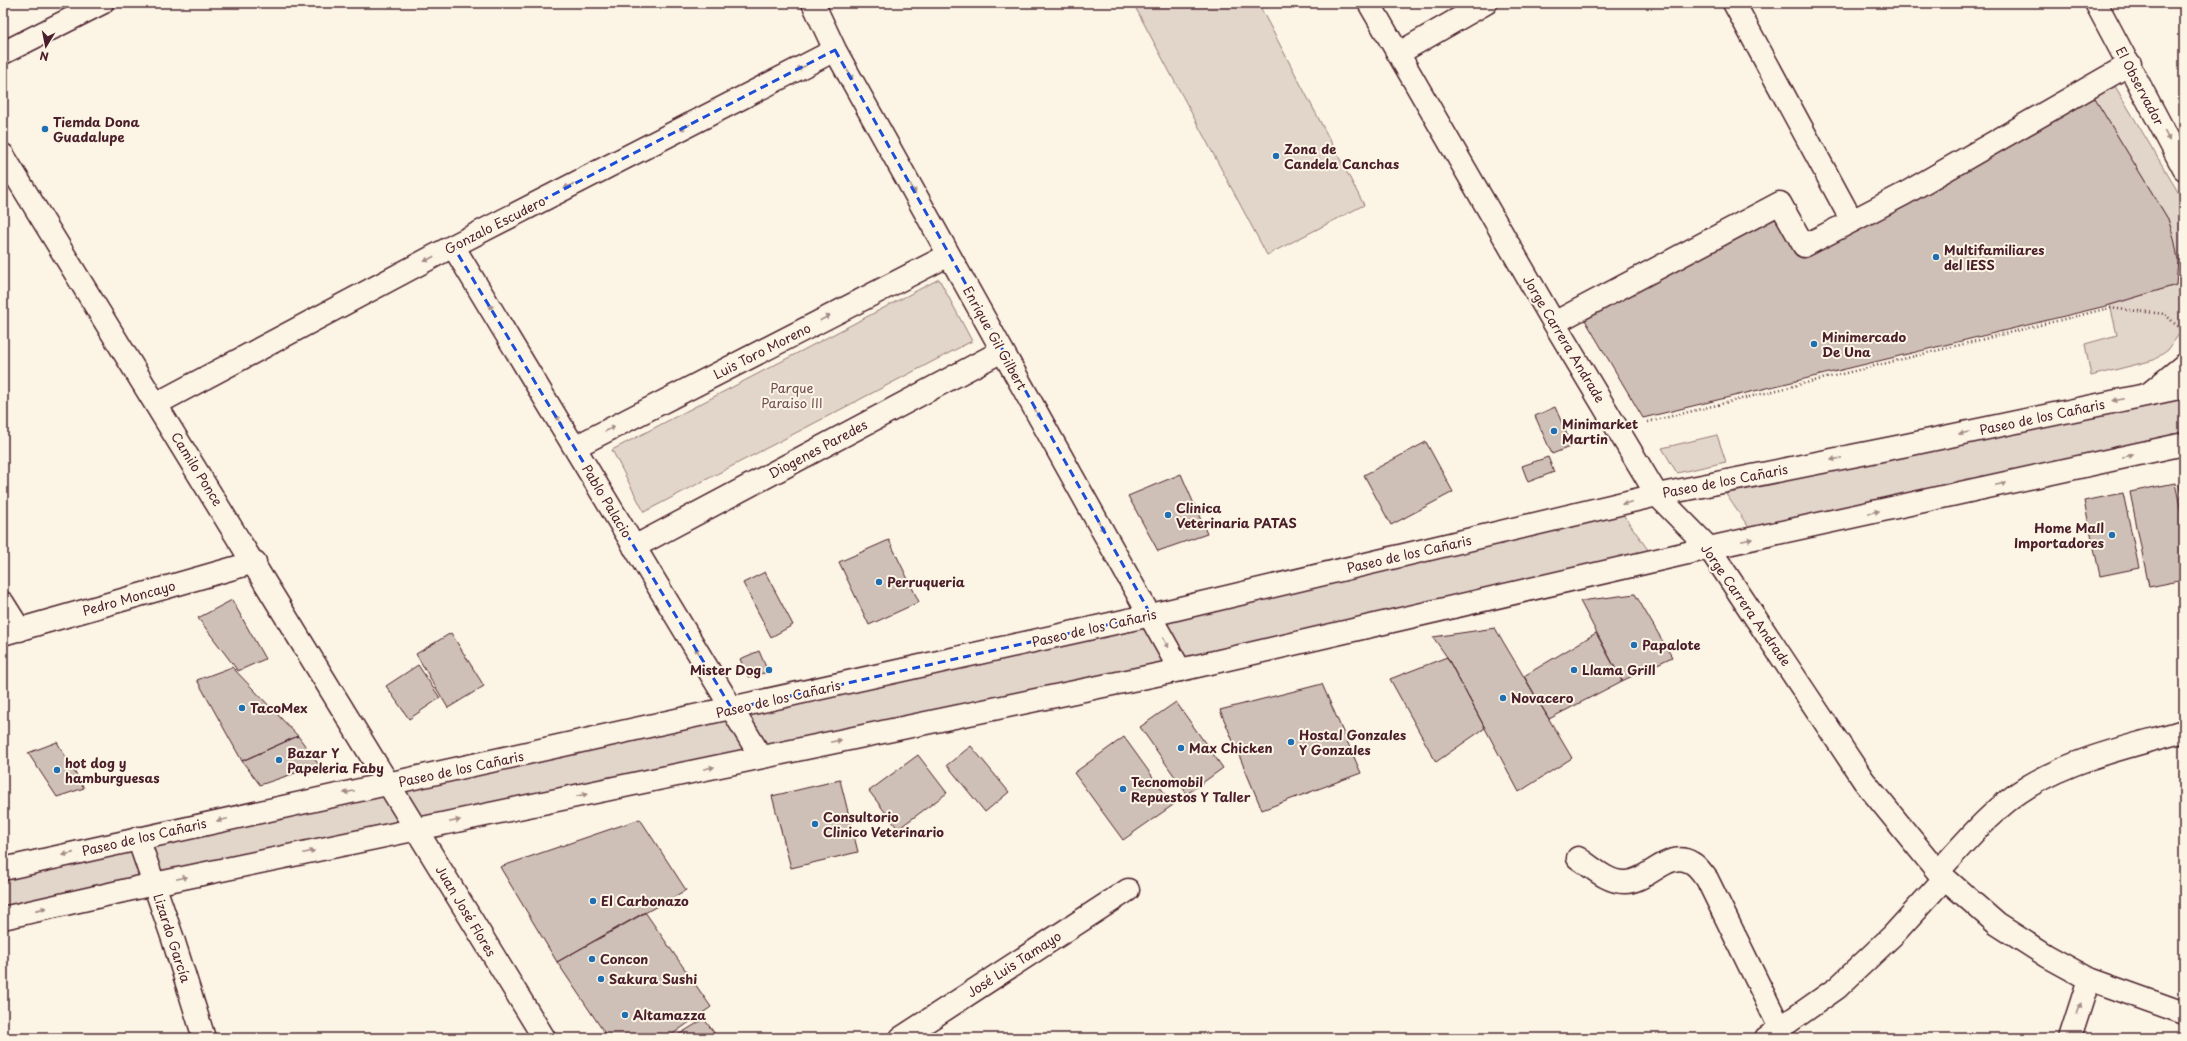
<svg xmlns="http://www.w3.org/2000/svg" width="2187" height="1041" font-family="'Playpen Sans',sans-serif">
	<rect width="100%" height="100%" fill="#fcf5e5"/>
	<filter id="ink" filterUnits="userSpaceOnUse"><feTurbulence type="fractalNoise" baseFrequency=".025" numOctaves="2"/><feDisplacementMap in="SourceGraphic" scale="8" xChannelSelector="R" yChannelSelector="G"/><feConvolveMatrix kernelMatrix="1 2 1 2 8 2 1 2 1" color-interpolation-filters="sRGB"/></filter>
	<g filter="url(#ink)">
		<!-- green -->
		<path fill="#e2d5ca" stroke="#967a7a" d="M 1133,3 L 1258,3 L 1364,205 L 1267,255 Z
			M 2112,81 L 2184,202 L 2184,327 L 2168,350 L 2154,360 L 2091,376 L 2085,344 L 2117,335 L 2110,305 L 2176,285 C 2178,260 2176,243 2168,219 L 2092,94 Z
			M 939,279 L 972,341 L 644,512 L 612,450 Z
			M 2184,393 L 2184,440 L 1752,532 L 1723,490 Z
			M 1717,435 L 1726,462 L 1677,473 L 1662,448 Z
			M 1620,510 L 1651,554 L 1183,663 L 1162,619 Z
			M 1146,622 L 1170,668 L 764,750 L 741,712 Z
			M 729,716 L 753,753 L 419,822 L 395,786 Z
			M 385,790 L 407,826 L 156,876 L 145,843 Z
			M 137,844 L 149,878 L 3,911 L 3,874 Z"/>
		<!-- building -->
		<path fill="#cfc0b7" stroke="#4a1f2b" d="M 2092,94 L 2168,219 L 2174,238 L 2178,259 L 2176,285 L 2110,305 L 1643,418 L 1585,320 L 1778,209 L 1805,254 Z
			M 1555,407 L 1572,446 L 1552,454 L 1535,416 Z
			M 1426,442 L 1453,492 L 1391,525 L 1364,475 Z
			M 1548,457 L 1554,472 L 1528,482 L 1522,466 Z
			M 1181,474 L 1207,534 L 1158,551 L 1128,496 Z
			M 2184,482 L 2184,514 L 2179,483 Z
			M 2175,483 L 2184,525 L 2184,580 L 2149,587 L 2130,492 Z
			M 2123,493 L 2139,568 L 2100,576 L 2084,501 Z
			M 889,540 L 919,602 L 869,625 L 839,562 Z
			M 765,572 L 793,625 L 771,637 L 743,583 Z
			M 1635,594 L 1672,657 L 1622,681 L 1580,601 Z
			M 232,600 L 265,659 L 238,671 L 198,618 Z
			M 1495,628 L 1572,758 L 1519,792 L 1447,657 L 1433,637 Z
			M 451,633 L 484,686 L 448,708 L 416,654 Z
			M 1596,633 L 1622,681 L 1549,719 L 1524,676 Z
			M 759,651 L 768,672 L 748,677 L 740,659 Z
			M 1447,657 L 1485,728 L 1436,762 L 1390,679 Z
			M 418,665 L 440,698 L 409,719 L 386,686 Z
			M 232,667 L 298,736 L 242,761 L 197,680 Z
			M 1322,684 L 1361,773 L 1262,810 L 1220,710 Z
			M 1176,702 L 1223,768 L 1187,794 L 1140,727 Z
			M 298,736 L 319,765 L 260,785 L 242,761 Z
			M 1124,737 L 1173,805 L 1123,840 L 1074,773 Z
			M 57,742 L 84,788 L 57,797 L 28,753 Z
			M 971,746 L 1009,792 L 985,812 L 947,765 Z
			M 918,755 L 947,793 L 898,829 L 869,791 Z
			M 840,780 L 858,852 L 791,868 L 772,796 Z
			M 640,819 L 686,890 L 557,962 L 500,867 Z
			M 645,912 L 711,1007 L 667,1038 L 608,1038 L 557,962 Z
			M 704,1019 L 718,1038 L 673,1038 Z"/>
		<g fill="none" stroke-linecap="round" stroke-linejoin="round">
			<!-- minor casing -->
			<g stroke="#4a1f2b" stroke-width="25">
				<path id="minor" d="M 813,3 L 835,50 L 1180,670
					M 1369,3 L 1554,323 L 1657,495 L 1709,548 L 1864,781 L 1938,872 L 1997,924 L 2047,956 L 2089,979 L 2184,1013
					M 1734,3 L 1852,221
					M 2096,3 L 2184,169
					M 3,53 L 102,3
					M 1399,53 L 1486,3
					M 3,155 C 185,449 364,744 544,1038
					M 453,246 L 761,757
					M 1554,323 L 1780,203 L 1804,246 L 1904,194 L 2130,64
					M 156,404 L 453,246 L 835,50
					M 575,447 L 949,255
					M 634,547 L 1002,351
					M 3,603 L 20,630
					M 3,634 L 255,562
					M 138,838 L 173,939 L 204,1038
					M 1578,858 C 1592,867 1607,882 1624,882 C 1648,883 1668,848 1692,863 C 1698,866 1703,874 1707,879 L 1780,1028
					M 1938,872 C 1965,842 1994,807 2029,786 C 2075,758 2132,746 2184,731
					M 901,1038 L 1128,890
					M 1766,1038 L 1837,988 L 1893,935 L 1944,879
					M 2070,1038 L 2089,979"/>
			</g>
			<!-- major casing -->
			<g stroke="#4a1f2b" stroke-width="25">
				<path id="major" d="M 2151,392 L 2184,365
					M 3,869 L 1151,615 L 1657,495 L 1902,446 L 2184,387
					M 3,918 L 154,884 L 1180,670 L 1709,548 L 2184,444"/>
			</g>
			<!-- path -->
			<path stroke="#4a1f2b" stroke-width="2.5" stroke-dasharray="1 3" stroke-linecap="butt" d="M 1648,422 L 2109,308 L 2165,314 L 2182,331 L 2183,335"/>
			<!-- minor -->
			<use href="#minor" stroke="#fcf5e5" stroke-width="22"/>
			<!-- major -->
			<use href="#major" stroke="#fcf5e5" stroke-width="22"/>
		</g>
		<!-- one-way arrows -->
		<defs><path id="oneway-solid" d="M-6-.8H1V-3.2L6.5 0L1 3.2V.8H-6Z"/></defs>
		<g fill="#a38a88">
			<use href="#oneway-solid" transform="translate(801 68) rotate(153)"/>
			<use href="#oneway-solid" transform="translate(850 75) rotate(61)"/>
			<use href="#oneway-solid" transform="translate(685 127) rotate(153)"/>
			<use href="#oneway-solid" transform="translate(2167 136) rotate(63)"/>
			<use href="#oneway-solid" transform="translate(569 186) rotate(153)"/>
			<use href="#oneway-solid" transform="translate(913 189) rotate(61)"/>
			<use href="#oneway-solid" transform="translate(429 259) rotate(152)"/>
			<use href="#oneway-solid" transform="translate(492 309) rotate(-121)"/>
			<use href="#oneway-solid" transform="translate(825 318) rotate(-27)"/>
			<use href="#oneway-solid" transform="translate(2118 400) rotate(168)"/>
			<use href="#oneway-solid" transform="translate(1037 413) rotate(61)"/>
			<use href="#oneway-solid" transform="translate(559 420) rotate(-121)"/>
			<use href="#oneway-solid" transform="translate(610 429) rotate(-27)"/>
			<use href="#oneway-solid" transform="translate(1964 433) rotate(168)"/>
			<use href="#oneway-solid" transform="translate(2128 456) rotate(-12)"/>
			<use href="#oneway-solid" transform="translate(1836 459) rotate(169)"/>
			<use href="#oneway-solid" transform="translate(2001 484) rotate(-12)"/>
			<use href="#oneway-solid" transform="translate(1627 503) rotate(166)"/>
			<use href="#oneway-solid" transform="translate(1874 512) rotate(-12)"/>
			<use href="#oneway-solid" transform="translate(1101 526) rotate(61)"/>
			<use href="#oneway-solid" transform="translate(1747 540) rotate(-12)"/>
			<use href="#oneway-solid" transform="translate(1166 643) rotate(62)"/>
			<use href="#oneway-solid" transform="translate(698 652) rotate(-121)"/>
			<use href="#oneway-solid" transform="translate(836 741) rotate(-12)"/>
			<use href="#oneway-solid" transform="translate(709 768) rotate(-12)"/>
			<use href="#oneway-solid" transform="translate(349 792) rotate(168)"/>
			<use href="#oneway-solid" transform="translate(582 795) rotate(-12)"/>
			<use href="#oneway-solid" transform="translate(222 820) rotate(168)"/>
			<use href="#oneway-solid" transform="translate(455 821) rotate(-12)"/>
			<use href="#oneway-solid" transform="translate(309 852) rotate(-12)"/>
			<use href="#oneway-solid" transform="translate(68 854) rotate(167)"/>
			<use href="#oneway-solid" transform="translate(182 878) rotate(-12)"/>
			<use href="#oneway-solid" transform="translate(41 909) rotate(-13)"/>
			<use href="#oneway-solid" transform="translate(2079 1008) rotate(-70)"/>
		</g>
	</g>
	<!-- marked area -->
	<path fill="none" stroke="#1d4ed8" stroke-width="3" stroke-dasharray="8 5" stroke-linejoin="round" d="M 835,50 L 1151,615 L 732,709 L 453,246 Z"/>
	<!-- markers -->
	<g fill="#1f6fb2" stroke="#fcf5e5" stroke-width="1.5">
		<circle cx="45" cy="129" r="4"/>
		<circle cx="1276" cy="156" r="4"/>
		<circle cx="1936" cy="257" r="4"/>
		<circle cx="1814" cy="344" r="4"/>
		<circle cx="1554" cy="431" r="4"/>
		<circle cx="1168" cy="515" r="4"/>
		<circle cx="2112" cy="535" r="4"/>
		<circle cx="879" cy="582" r="4"/>
		<circle cx="1634" cy="645" r="4"/>
		<circle cx="769" cy="670" r="4"/>
		<circle cx="1574" cy="670" r="4"/>
		<circle cx="1503" cy="698" r="4"/>
		<circle cx="242" cy="708" r="4"/>
		<circle cx="1291" cy="742" r="4"/>
		<circle cx="1181" cy="748" r="4"/>
		<circle cx="279" cy="760" r="4"/>
		<circle cx="57" cy="770" r="4"/>
		<circle cx="1123" cy="789" r="4"/>
		<circle cx="815" cy="824" r="4"/>
		<circle cx="593" cy="901" r="4"/>
		<circle cx="592" cy="959" r="4"/>
		<circle cx="601" cy="979" r="4"/>
		<circle cx="625" cy="1015" r="4"/>
	</g>
	<g text-anchor="middle" stroke-width="4" stroke-linejoin="round" paint-order="stroke">
		<!-- street labels -->
		<g font-size="13" fill="#4a1f2b" stroke="#fcf5e5">
			<text transform="translate(2140 86) rotate(62)" y="5">El Observador</text>
			<text transform="translate(495 225) rotate(-27)" y="5">Gonzalo Escudero</text>
			<text transform="translate(995 338) rotate(61)" y="5">Enrique Gil Gilbert</text>
			<text transform="translate(1564 339) rotate(59)" y="5">Jorge Carrera Andrade</text>
			<text transform="translate(762 351) rotate(-27)" y="5">Luis Toro Moreno</text>
			<text transform="translate(2042 417) rotate(-12)" y="5">Paseo de los Cañaris</text>
			<text transform="translate(818 449) rotate(-28)" y="5">Diogenes Paredes</text>
			<text transform="translate(197 469) rotate(58)" y="5">Camilo Ponce</text>
			<text transform="translate(1725 481) rotate(-11)" y="5">Paseo de los Cañaris</text>
			<text transform="translate(607 501) rotate(59)" y="5">Pablo Palacio</text>
			<text transform="translate(1409 554) rotate(-13)" y="5">Paseo de los Cañaris</text>
			<text transform="translate(129 598) rotate(-16)" y="5">Pedro Moncayo</text>
			<text transform="translate(1746 605) rotate(55)" y="5">Jorge Carrera Andrade</text>
			<text transform="translate(1094 628) rotate(-13)" y="5">Paseo de los Cañaris</text>
			<text transform="translate(778 699) rotate(-13)" y="5">Paseo de los Cañaris</text>
			<text transform="translate(461 769) rotate(-12)" y="5">Paseo de los Cañaris</text>
			<text transform="translate(144 837) rotate(-13)" y="5">Paseo de los Cañaris</text>
			<text transform="translate(466 911) rotate(59)" y="5">Juan José Flores</text>
			<text transform="translate(172 938) rotate(72)" y="5">Lizardo García</text>
			<text transform="translate(1014 964) rotate(-33)" y="5">José Luis Tamayo</text>
		</g>
		<!-- poi labels -->
		<g font-size="13" font-weight="bold" fill="#4a1f2b" stroke="#fcf5e5" text-anchor="start">
			<text x="53" y="127">Tiemda Dona<tspan x="53" dy="15">Guadalupe</tspan></text>
			<text x="1284" y="154">Zona de<tspan x="1284" dy="15">Candela Canchas</tspan></text>
			<text x="1944" y="255">Multifamiliares<tspan x="1944" dy="15">del IESS</tspan></text>
			<text x="1822" y="342">Minimercado<tspan x="1822" dy="15">De Una</tspan></text>
			<text x="1562" y="429">Minimarket<tspan x="1562" dy="15">Martin</tspan></text>
			<text x="1176" y="513">Clinica<tspan x="1176" dy="15">Veterinaria PATAS</tspan></text>
			<text x="2104" y="533" text-anchor="end">Home Mall<tspan x="2104" dy="15">Importadores</tspan></text>
			<text x="887" y="587">Perruqueria</text>
			<text x="1642" y="650">Papalote</text>
			<text x="761" y="675" text-anchor="end">Mister Dog</text>
			<text x="1582" y="675">Llama Grill</text>
			<text x="1511" y="703">Novacero</text>
			<text x="250" y="713">TacoMex</text>
			<text x="1299" y="740">Hostal Gonzales<tspan x="1299" dy="15">Y Gonzales</tspan></text>
			<text x="1189" y="753">Max Chicken</text>
			<text x="287" y="758">Bazar Y<tspan x="287" dy="15">Papeleria Faby</tspan></text>
			<text x="65" y="768">hot dog y<tspan x="65" dy="15">hamburguesas</tspan></text>
			<text x="1131" y="787">Tecnomobil<tspan x="1131" dy="15">Repuestos Y Taller</tspan></text>
			<text x="823" y="822">Consultorio<tspan x="823" dy="15">Clinico Veterinario</tspan></text>
			<text x="601" y="906">El Carbonazo</text>
			<text x="600" y="964">Concon</text>
			<text x="609" y="984">Sakura Sushi</text>
			<text x="633" y="1020">Altamazza</text>
		</g>
		<!-- park labels -->
		<g font-size="13" fill="#704c53" stroke="#fcf5e5">
			<text x="792" y="393">Parque<tspan x="792" dy="15">Paraiso III</tspan></text>
		</g>
	</g>
	<!-- margin -->
	<rect width="2187" height="1041" fill="none" stroke="#fcf5e5" stroke-width="16"/>
	<rect x="8" y="8" width="2171" height="1025" fill="none" stroke="#4a1f2b" stroke-width="1.5" filter="url(#ink)"/>
	<!-- north arrow -->
	<g transform="translate(46 46) rotate(190)" stroke="#fcf5e5" stroke-width="3" paint-order="stroke">
	<path d="M0-3L7 15L0 10L-7 15Z" fill="#4a1f2b"/>
	<text y="-6" font-size="11" font-weight="bold" text-anchor="middle" fill="#4a1f2b">N</text>
	</g>
</svg>
